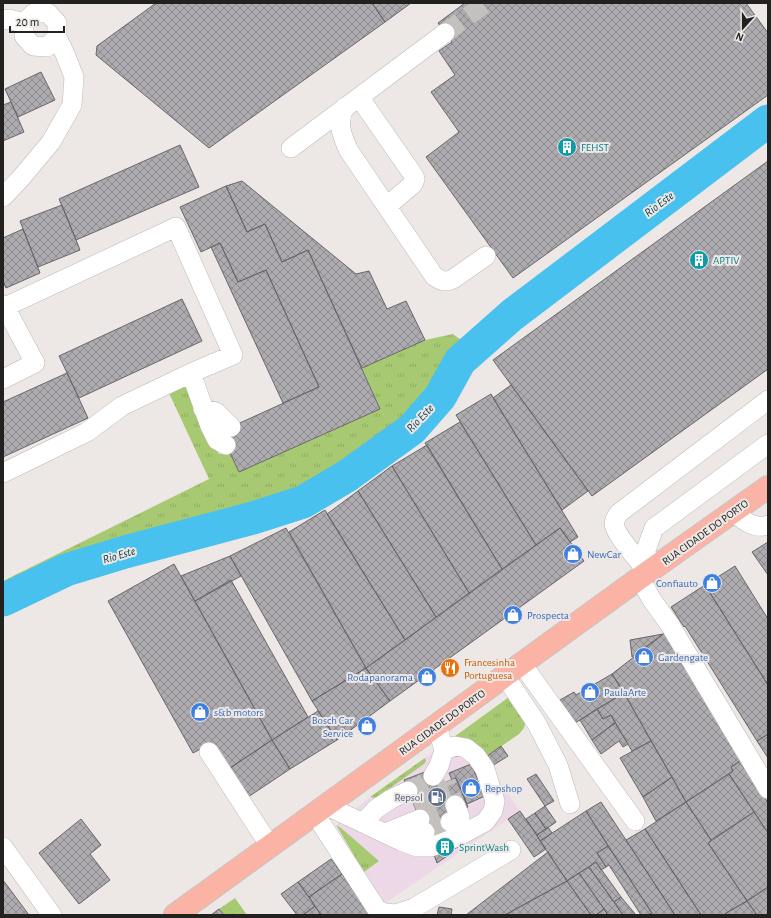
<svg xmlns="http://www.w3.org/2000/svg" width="771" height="918" font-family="'Alegreya Sans',sans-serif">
	<defs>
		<pattern id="grass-tufts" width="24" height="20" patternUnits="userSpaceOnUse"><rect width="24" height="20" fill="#a6c972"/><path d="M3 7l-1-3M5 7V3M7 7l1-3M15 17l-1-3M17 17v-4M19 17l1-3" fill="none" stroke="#8fac62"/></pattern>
		<pattern id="building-cross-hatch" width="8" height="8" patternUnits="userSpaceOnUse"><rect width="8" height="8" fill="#adabaf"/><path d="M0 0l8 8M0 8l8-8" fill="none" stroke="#8c8b8e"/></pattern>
	</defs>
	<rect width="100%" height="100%" fill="#ede8e5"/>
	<!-- commercial -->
	<path fill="#edd8e7" d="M 476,721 L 472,742 L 520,811 L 384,904 L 336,825 L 370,797 Z"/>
	<!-- grass -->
	<path fill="url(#grass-tufts)" d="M 453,334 L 465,343 L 446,359 L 431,396 L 406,425 L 356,461 L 291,498 L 235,512 L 164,534 L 113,549 L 37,574 L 3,592 L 3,581 L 209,479 L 169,393 L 187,386 L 212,445 L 219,454 L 230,454 L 239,472 L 380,409 L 362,368 L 425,340 Z
		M 509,697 L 526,720 L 524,728 L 519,734 L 486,757 L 464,739 L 454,737 Z
		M 425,758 L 426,761 L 424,764 L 376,798 L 370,797 Z
		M 336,825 L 341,828 L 379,861 L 364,872 Z
		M 235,898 L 247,915 L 224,915 L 219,909 Z"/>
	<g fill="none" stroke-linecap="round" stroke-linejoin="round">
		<!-- river -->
		<path stroke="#49c1ef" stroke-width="33" d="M 3,600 L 66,570 L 125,552 L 253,518 L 303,502 L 347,476 L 412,429 L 440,397 L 460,361 L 512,315 L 768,121"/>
	</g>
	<!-- building -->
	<path fill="url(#building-cross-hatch)" stroke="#68666a" d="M 156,3 L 372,3 L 385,22 L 209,148 L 96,55 L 97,46 Z
		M 372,3 L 411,3 L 385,22 Z
		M 465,3 L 746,3 L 768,33 L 768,95 L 513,278 L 426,157 L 459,132 L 431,92 L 455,75 L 439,51 L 452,42 L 438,23 Z
		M 41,72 L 55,100 L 18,117 L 5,89 Z
		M 11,102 L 24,132 L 3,141 L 3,105 Z
		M 180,145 L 199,187 L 76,240 L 59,199 Z
		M 768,161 L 768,369 L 592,496 L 493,360 Z
		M 242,181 L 356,274 L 369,271 L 387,309 L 406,301 L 425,340 L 362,368 L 308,250 L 282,262 L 265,224 L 247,232 L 226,186 Z
		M 226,186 L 247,232 L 265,224 L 282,262 L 308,250 L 380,409 L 239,472 L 220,432 L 319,387 L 266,270 L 238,282 L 220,243 L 201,252 L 180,207 Z
		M 62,205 L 80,250 L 38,267 L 20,221 Z
		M 23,229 L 40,273 L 6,288 L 3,281 L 3,238 Z
		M 220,243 L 238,282 L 266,270 L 319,387 L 283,403 L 211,247 Z
		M 182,299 L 202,341 L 79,398 L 59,356 Z
		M 67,373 L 88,418 L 3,457 L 3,402 Z
		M 511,385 L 588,491 L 562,510 L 493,398 Z
		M 491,394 L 578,537 L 570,542 L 560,528 L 536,545 L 456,415 Z
		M 460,422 L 536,545 L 502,569 L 425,443 Z
		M 427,445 L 502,569 L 469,593 L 392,466 Z
		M 392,466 L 469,593 L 436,617 L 358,491 Z
		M 358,491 L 436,617 L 405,640 L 327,514 Z
		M 325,510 L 405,640 L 366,668 L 289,532 Z
		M 286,528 L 366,668 L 312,701 L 230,556 Z
		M 560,528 L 584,561 L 390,701 L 366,668 Z
		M 768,542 L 768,575 L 752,552 Z
		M 230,556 L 241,576 L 195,601 L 181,576 Z
		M 174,564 L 272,740 L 227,770 L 212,743 L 193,753 L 108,601 Z
		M 735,566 L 768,619 L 768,685 L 705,585 Z
		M 231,580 L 308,717 L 272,740 L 195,601 Z
		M 705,585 L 768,685 L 768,734 L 757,741 L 685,626 L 684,627 L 671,607 Z
		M 666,632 L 742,760 L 731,767 L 733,771 L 686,802 L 624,693 L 612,674 Z
		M 663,634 L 632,657 L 630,640 Z
		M 366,668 L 390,701 L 337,740 L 312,701 Z
		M 612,674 L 624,693 L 575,723 L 560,700 L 574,692 L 576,695 Z
		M 624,693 L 651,741 L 632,751 L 611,715 L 603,719 L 597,709 Z
		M 597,709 L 603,719 L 611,715 L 615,723 L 592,740 L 580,720 Z
		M 318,711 L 337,740 L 290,769 L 272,740 Z
		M 615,723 L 628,744 L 623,747 L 619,741 L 601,754 L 592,740 Z
		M 768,734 L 768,758 L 757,741 Z
		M 272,740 L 290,769 L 245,799 L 227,770 Z
		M 651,741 L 672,777 L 643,797 L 620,758 Z
		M 501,746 L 508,756 L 492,766 L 486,757 Z
		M 742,760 L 768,803 L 768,829 L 766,830 L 729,774 L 733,771 L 731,767 Z
		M 471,764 L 485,796 L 467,804 L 456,778 L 452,780 L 449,773 Z
		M 430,770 L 437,786 L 456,778 L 468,807 L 447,816 L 451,825 L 426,835 L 404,780 Z
		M 536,774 L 554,801 L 545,806 L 527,779 Z
		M 729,774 L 754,812 L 711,840 L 686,802 Z
		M 672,777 L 686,802 L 656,821 L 643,797 Z
		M 601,802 L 626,840 L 675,915 L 653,915 L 586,811 Z
		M 686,802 L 711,840 L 708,843 L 747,901 L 723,915 L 701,915 L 645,829 Z
		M 545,806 L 556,822 L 546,829 L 535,813 Z
		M 520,811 L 546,849 L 534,857 L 508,819 Z
		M 586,811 L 608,846 L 597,853 L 606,867 L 601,870 L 596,862 L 567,881 L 540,841 Z
		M 754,812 L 768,833 L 768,887 L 747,901 L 708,843 Z
		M 535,813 L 546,829 L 537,835 L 526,819 Z
		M 81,819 L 101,845 L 90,854 L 110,880 L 79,904 L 39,853 Z
		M 548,827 L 552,833 L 540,841 L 537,835 Z
		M 645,829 L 701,915 L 675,915 L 626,840 Z
		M 457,837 L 461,846 L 448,851 L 450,854 L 437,863 L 429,841 Z
		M 608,846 L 652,913 L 647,915 L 641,915 L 609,865 L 606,867 L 597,853 Z
		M 548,852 L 567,881 L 505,915 L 466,915 Z
		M 331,859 L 342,874 L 309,897 L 298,882 Z
		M 596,862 L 621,897 L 614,902 L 589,867 Z
		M 589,867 L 614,902 L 623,915 L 608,915 L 604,909 L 579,873 Z
		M 579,873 L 604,909 L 596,915 L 591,915 L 567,881 Z
		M 342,874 L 370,915 L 321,915 L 309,897 Z
		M 3,880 L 29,915 L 3,915 Z
		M 567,881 L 591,915 L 505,915 Z
		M 298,882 L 315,906 L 303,915 L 297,915 L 281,894 Z
		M 768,887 L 768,915 L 757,915 L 747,901 Z
		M 621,897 L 636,915 L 623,915 L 614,902 Z
		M 747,901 L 757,915 L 728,915 L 726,913 Z
		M 315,906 L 321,915 L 303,915 Z
		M 439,907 L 452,909 L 451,915 L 437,915 Z
		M 219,909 L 224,915 L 211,915 Z
		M 604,909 L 608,915 L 596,915 Z"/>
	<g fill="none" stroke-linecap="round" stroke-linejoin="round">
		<!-- minor-tunnel -->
		<path stroke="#c4c0be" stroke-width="19" stroke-dasharray="19 10" stroke-linecap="butt" d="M 445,33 L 486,3
			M 408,791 L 421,785 L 433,776
			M 413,803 L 448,788
			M 420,819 L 455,805 L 446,782
			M 425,832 L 450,822"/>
		<!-- minor casing -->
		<g stroke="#bdb9b6" stroke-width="20">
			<path id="minor" d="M 34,13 L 48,13 L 57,23 L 57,37 L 47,47 L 33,46 L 24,36 L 24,23 Z
				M 3,20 L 9,19 L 24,23
				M 359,97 L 414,176 L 415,179 L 413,184 L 387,206
				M 345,107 C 336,122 342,136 349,151 L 434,276 C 441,281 445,283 453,279 L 486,256
				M 291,148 L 445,33
				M 3,197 L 21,178 L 51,142 L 72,105 L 74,77 L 65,54 L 57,37
				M 3,305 L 5,307 L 35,363 L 3,379
				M 191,373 L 210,426 L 217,440 L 226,445
				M 203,409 L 216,412 L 231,427
				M 3,473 L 87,432 L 122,406 L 191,373 L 233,355 L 176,227 L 5,307
				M 733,512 C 743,520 755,530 768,525
				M 648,572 C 641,564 617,536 615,527 C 613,521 616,517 619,513 L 768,400
				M 648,572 L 646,550 L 654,528 L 768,444
				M 640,579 L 652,600 L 670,625 L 768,789
				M 522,664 L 635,821
				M 505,676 L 537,724 L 558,765 L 570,804
				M 209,752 L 270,846
				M 433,776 L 439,766 L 444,750 L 437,726
				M 327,806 L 401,841 L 417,847 L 431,847 L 457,837 L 485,822 L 493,811 L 495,801 L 485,769 L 476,756 L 466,748 L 455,746 L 444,750
				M 315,814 L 376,908 L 384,913 L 396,914 L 414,908 L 511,850
				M 450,822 L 460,817 L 455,805
				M 363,823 L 376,809 L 391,799 L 408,791
				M 385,833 L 420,819
				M 401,841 L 425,832
				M 3,847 L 52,915"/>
		</g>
		<!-- major casing -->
		<g stroke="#c6c5c5" stroke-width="24">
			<path id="major" d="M 175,915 L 648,572 L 768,487"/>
		</g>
		<!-- minor -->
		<use href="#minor" stroke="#fff" stroke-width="19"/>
		<!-- major -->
		<use href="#major" stroke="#fab3a4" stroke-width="22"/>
	</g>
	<!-- icons -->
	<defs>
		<g id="building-disc" transform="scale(1)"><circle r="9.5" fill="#0f9aa8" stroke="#ede8e5"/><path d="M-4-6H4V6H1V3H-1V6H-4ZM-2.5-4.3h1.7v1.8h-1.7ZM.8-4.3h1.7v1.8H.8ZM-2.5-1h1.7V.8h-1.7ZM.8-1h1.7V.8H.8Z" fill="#fff"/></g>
		<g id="shop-disc" transform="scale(1)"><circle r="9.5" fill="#3f7fe0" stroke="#ede8e5"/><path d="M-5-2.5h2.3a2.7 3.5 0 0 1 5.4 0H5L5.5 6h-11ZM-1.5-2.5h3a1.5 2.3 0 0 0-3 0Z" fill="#fff"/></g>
		<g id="restaurant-disc" transform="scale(1)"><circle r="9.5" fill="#e8710a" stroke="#ede8e5"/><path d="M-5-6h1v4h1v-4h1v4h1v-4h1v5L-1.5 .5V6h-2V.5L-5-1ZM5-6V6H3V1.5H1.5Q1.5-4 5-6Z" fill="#fff"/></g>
		<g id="fuel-disc" transform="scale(1)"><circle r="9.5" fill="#5c6f8a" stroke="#ede8e5"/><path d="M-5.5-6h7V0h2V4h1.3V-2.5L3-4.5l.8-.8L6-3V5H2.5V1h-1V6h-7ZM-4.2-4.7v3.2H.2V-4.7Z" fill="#fff"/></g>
	</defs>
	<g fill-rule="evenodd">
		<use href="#building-disc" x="567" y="147"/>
		<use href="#building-disc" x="699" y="260"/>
		<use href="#shop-disc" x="573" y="554"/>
		<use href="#shop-disc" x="712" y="583"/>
		<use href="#shop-disc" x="513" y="615"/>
		<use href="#shop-disc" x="644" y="657"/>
		<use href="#restaurant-disc" x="450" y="668"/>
		<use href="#shop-disc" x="427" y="677"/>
		<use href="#shop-disc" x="590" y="692"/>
		<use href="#shop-disc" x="200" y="712"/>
		<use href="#shop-disc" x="367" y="726"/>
		<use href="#shop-disc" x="471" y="788"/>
		<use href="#fuel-disc" x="437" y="797"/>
		<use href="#building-disc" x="445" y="847"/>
	</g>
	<g text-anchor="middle" stroke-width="4" stroke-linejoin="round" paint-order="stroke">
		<!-- culture labels -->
		<g font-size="11" fill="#0d838f" stroke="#ede8e5" text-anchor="start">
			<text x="581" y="151">FEHST</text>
			<text x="713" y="264">APTIV</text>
			<text x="459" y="851">SprintWash</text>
		</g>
		<!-- street labels -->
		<g font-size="11" fill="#222120" stroke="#ede8e5">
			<text transform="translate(705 532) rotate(-36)" y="4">RUA CIDADE DO PORTO</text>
			<text transform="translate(442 722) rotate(-36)" y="4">RUA CIDADE DO PORTO</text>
		</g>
		<!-- shop labels -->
		<g font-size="11" fill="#366cbe" stroke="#ede8e5" text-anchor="start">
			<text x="587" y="558">NewCar</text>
			<text x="698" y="587" text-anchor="end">Confiauto</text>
			<text x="527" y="619">Prospecta</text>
			<text x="658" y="661">Gardengate</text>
			<text x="413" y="681" text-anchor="end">Rodapanorama</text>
			<text x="604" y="696">PaulaArte</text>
			<text x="214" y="716">s&amp;b motors</text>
			<text x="353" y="724" text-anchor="end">Bosch Car<tspan x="353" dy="13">Service</tspan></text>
			<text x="485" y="792">Repshop</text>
		</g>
		<!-- food labels -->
		<g font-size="11" fill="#c56008" stroke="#ede8e5" text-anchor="start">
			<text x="464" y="666">Francesinha<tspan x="464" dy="13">Portuguesa</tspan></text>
		</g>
		<!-- service labels -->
		<g font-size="11" fill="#4e5e75" stroke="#ede8e5" text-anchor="end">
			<text x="423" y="801">Repsol</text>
		</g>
		<!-- water labels -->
		<g font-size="12" font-style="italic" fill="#01384b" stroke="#ede8e5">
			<text transform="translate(659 204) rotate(-37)" y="4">Rio Este</text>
			<text transform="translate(420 418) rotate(-46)" y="4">Rio Este</text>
			<text transform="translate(119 555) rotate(-16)" y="4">Rio Este</text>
		</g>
	</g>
	<!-- border -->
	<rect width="771" height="918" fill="none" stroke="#222120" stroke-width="8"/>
	<!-- north arrow -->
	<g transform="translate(743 28) rotate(201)" stroke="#ede8e5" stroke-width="3" paint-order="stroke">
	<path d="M0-3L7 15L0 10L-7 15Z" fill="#222120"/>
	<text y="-6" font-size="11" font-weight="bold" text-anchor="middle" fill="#222120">N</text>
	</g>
	<!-- scale -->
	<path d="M10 26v6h54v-6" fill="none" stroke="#222120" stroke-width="2"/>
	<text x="16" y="26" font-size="12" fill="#222120" stroke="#ede8e5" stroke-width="3" paint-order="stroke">20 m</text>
</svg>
